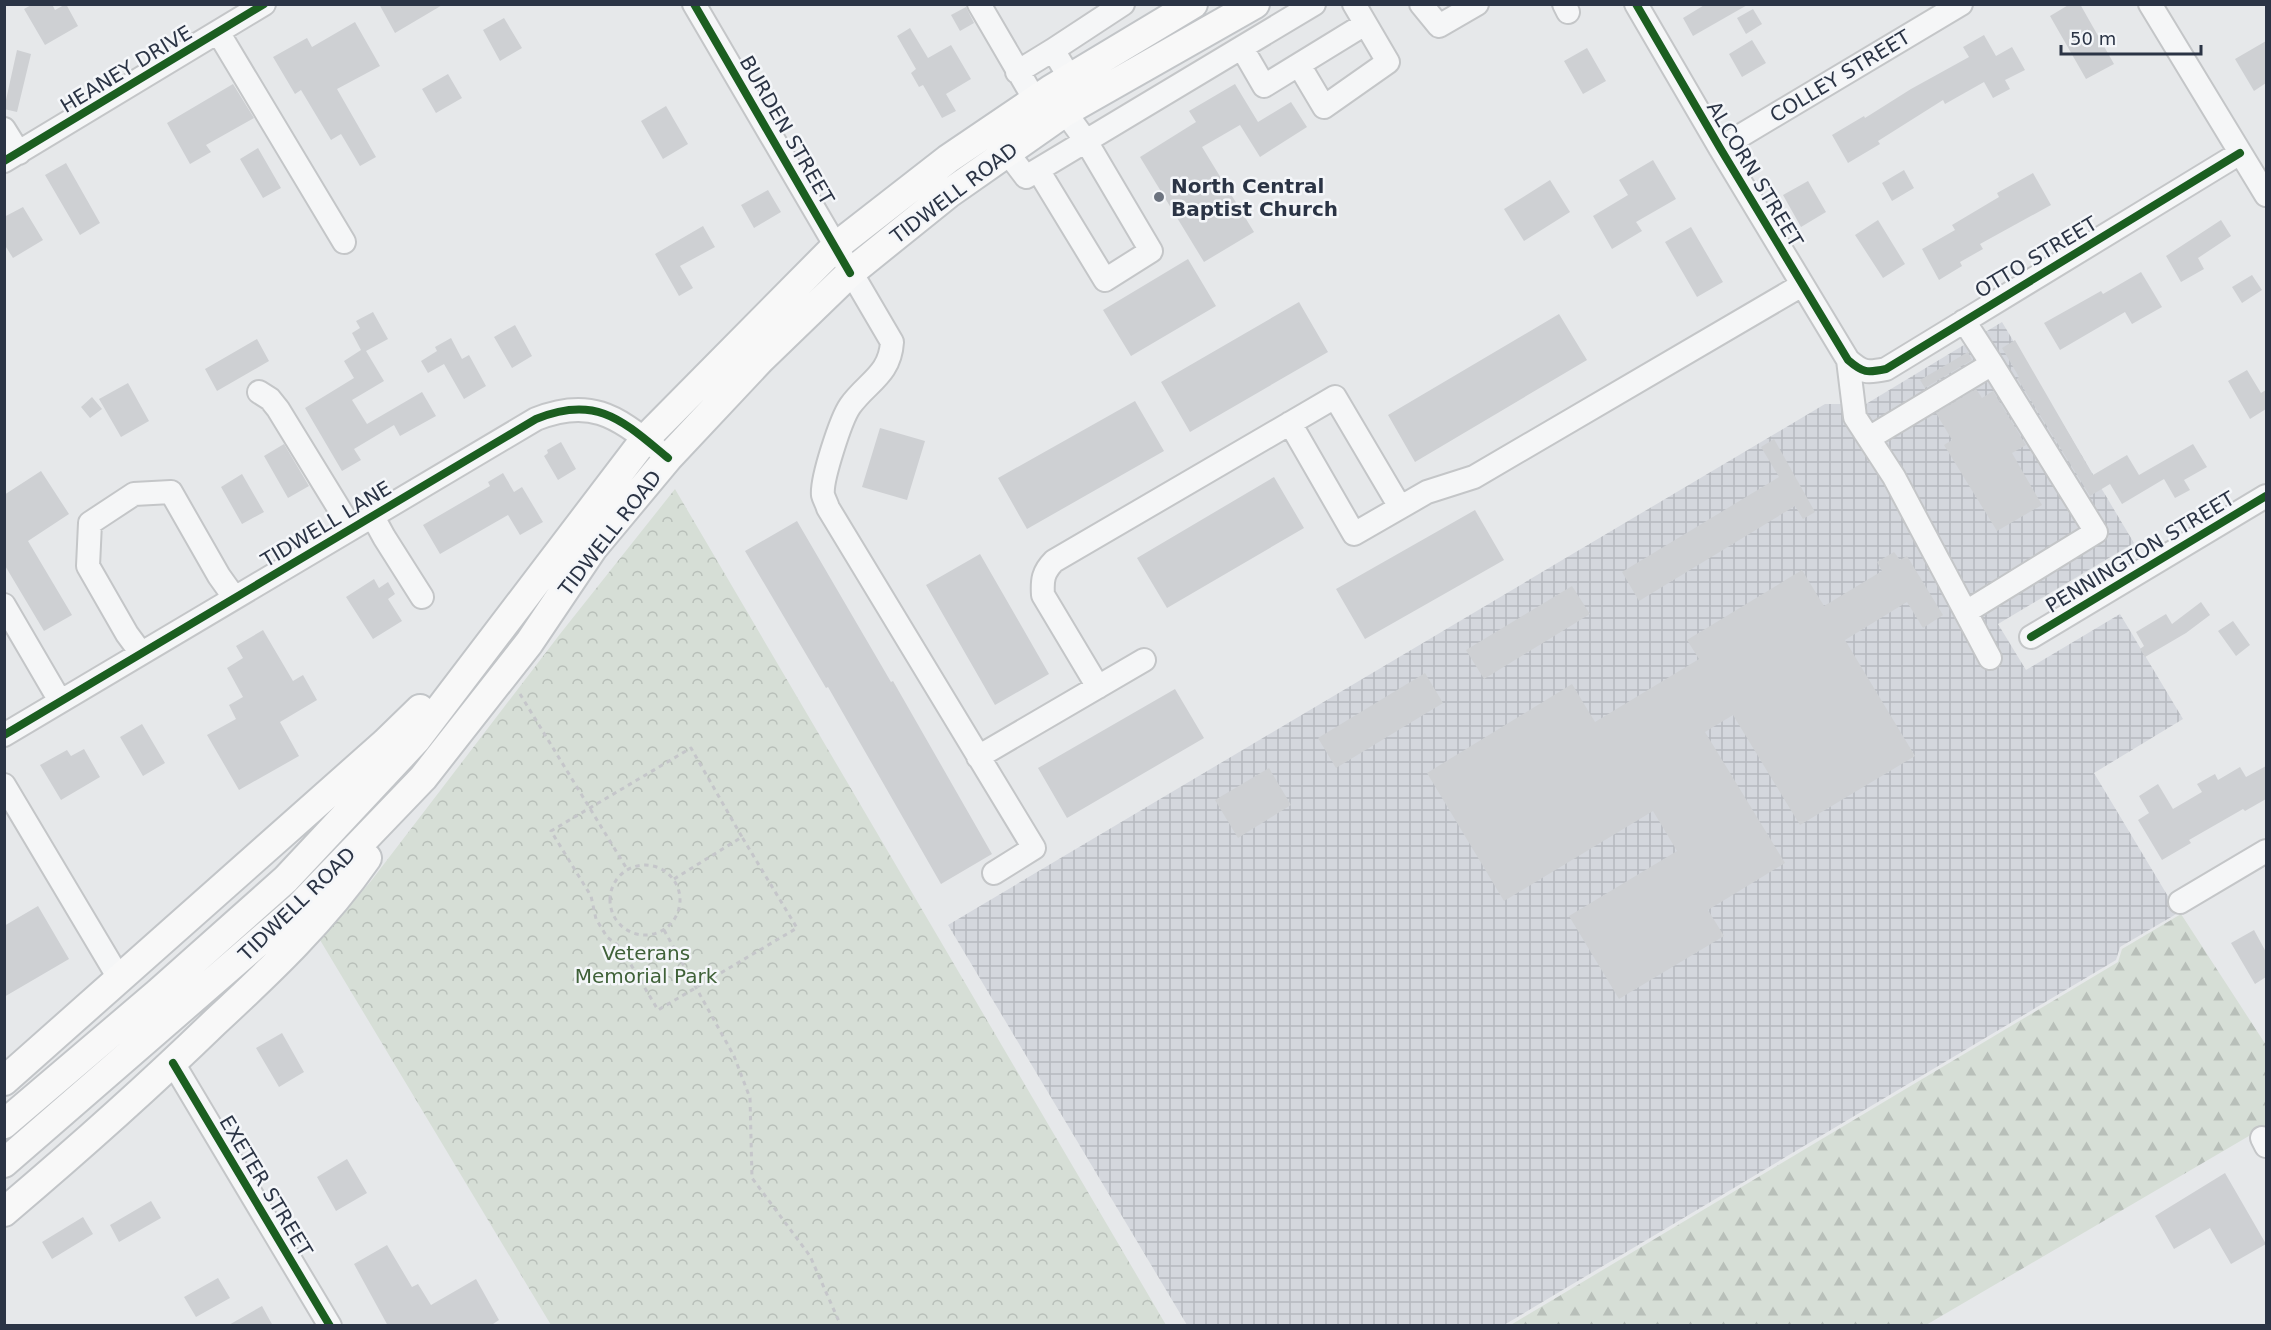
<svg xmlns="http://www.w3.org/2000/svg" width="2271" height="1330" font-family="'DejaVu Sans',sans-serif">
	<defs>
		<pattern id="industrial-grid" width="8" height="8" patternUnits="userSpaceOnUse" patternTransform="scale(1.5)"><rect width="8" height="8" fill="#d4d7dd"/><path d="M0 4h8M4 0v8" fill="none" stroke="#b6b9bf"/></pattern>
		<pattern id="forest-firs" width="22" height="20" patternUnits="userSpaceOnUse" patternTransform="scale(1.5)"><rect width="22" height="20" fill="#d6ded6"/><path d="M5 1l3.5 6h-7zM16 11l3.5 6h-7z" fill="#b8bfb9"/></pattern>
		<pattern id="park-crowns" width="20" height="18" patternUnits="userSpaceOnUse" patternTransform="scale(1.5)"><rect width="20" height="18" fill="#d6ded6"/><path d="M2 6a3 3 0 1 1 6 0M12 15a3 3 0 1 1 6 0" fill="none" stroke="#b8bfb9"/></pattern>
	</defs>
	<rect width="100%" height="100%" fill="#e6e8ea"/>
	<!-- industrial -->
	<path fill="url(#industrial-grid)" d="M 2002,322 L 2134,543 L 1998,624 L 2026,670 L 2120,614 L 2183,719 L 2094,773 L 2178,913 L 2120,947 L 2116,960 L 1504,1325 L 1187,1325 L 948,925 L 1825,404 L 1866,404 Z"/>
	<!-- forest -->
	<path fill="url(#forest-firs)" d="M 2181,914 L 2266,1045 L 2266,1126 L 1926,1325 L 1509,1326 L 2118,962 L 2122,949 Z"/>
	<!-- park -->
	<path fill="url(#park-crowns)" d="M 675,489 L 1166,1325 L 551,1325 L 320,940 L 371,881 L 560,634 Z"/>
	<!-- building -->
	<path fill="#ced0d3" d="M 33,4 L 52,4 L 55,10 L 66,4 L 78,26 L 45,45 L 24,9 Z
		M 379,4 L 444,4 L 395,33 Z
		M 1706,4 L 1749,4 L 1693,36 L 1683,18 Z
		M 2070,4 L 2080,4 L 2114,64 L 2086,79 L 2050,16 Z
		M 966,7 L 974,23 L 960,31 L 951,15 Z
		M 1753,9 L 1762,24 L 1746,34 L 1737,18 Z
		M 504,18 L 522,48 L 500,61 L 483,30 Z
		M 355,22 L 380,66 L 337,89 L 376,157 L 360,166 L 341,134 L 331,140 L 301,90 L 295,94 L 273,57 L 307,38 L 312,47 Z
		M 910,28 L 928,58 L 951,45 L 971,79 L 946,94 L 956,111 L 942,118 L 923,85 L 919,87 L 911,73 L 916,69 L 897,36 Z
		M 1984,35 L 1996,56 L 2012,47 L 2025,70 L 2005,80 L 2010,89 L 1993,98 L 1984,82 L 1945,104 L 1943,100 L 1878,141 L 1880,144 L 1848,163 L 1832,135 L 1864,116 L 1865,118 L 1911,89 L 1969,57 L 1963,47 Z
		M 1752,40 L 1766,63 L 1742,77 L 1729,54 Z
		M 2266,41 L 2266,83 L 2254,91 L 2235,59 Z
		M 1587,48 L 1606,81 L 1583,94 L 1564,61 Z
		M 17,50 L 31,54 L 17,112 L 4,109 Z
		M 448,74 L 462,98 L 436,113 L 422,89 Z
		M 233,84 L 254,118 L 206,145 L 211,152 L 190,164 L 167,123 Z
		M 1235,84 L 1258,122 L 1291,102 L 1307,127 L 1260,157 L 1240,125 L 1202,147 L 1254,232 L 1204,262 L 1140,157 L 1196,122 L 1189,111 Z
		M 666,106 L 688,144 L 663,159 L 641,121 Z
		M 258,148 L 281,188 L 263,198 L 240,159 Z
		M 1653,160 L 1676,199 L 1636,222 L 1642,231 L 1612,249 L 1593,216 L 1628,195 L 1619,180 Z
		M 66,163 L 100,223 L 80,235 L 45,175 Z
		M 1904,170 L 1914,188 L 1892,201 L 1882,183 Z
		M 2033,173 L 2051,205 L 1980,244 L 1983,249 L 1960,262 L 1962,266 L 1939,280 L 1922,249 L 1955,230 L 1952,225 L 1999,197 L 1997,193 Z
		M 1550,180 L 1570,212 L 1524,241 L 1504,209 Z
		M 1808,181 L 1826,212 L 1801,227 L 1783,195 Z
		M 768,190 L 781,212 L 754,228 L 741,205 Z
		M 23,207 L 43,240 L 13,258 L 4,244 L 4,217 Z
		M 1878,220 L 1905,264 L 1883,278 L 1855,235 Z
		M 2221,220 L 2231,236 L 2198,258 L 2204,269 L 2181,282 L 2166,256 Z
		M 703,226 L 715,247 L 680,266 L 693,288 L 679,296 L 655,254 Z
		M 1691,227 L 1723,282 L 1697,297 L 1665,242 Z
		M 1188,259 L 1216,306 L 1131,356 L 1103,310 Z
		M 2141,272 L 2162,307 L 2132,324 L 2125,312 L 2060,350 L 2044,323 L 2101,291 L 2103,294 Z
		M 2252,275 L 2262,290 L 2242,303 L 2232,287 Z
		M 1299,302 L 1328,352 L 1190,432 L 1161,382 Z
		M 373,312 L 388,339 L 366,351 L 384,381 L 352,400 L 367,424 L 422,392 L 436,416 L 400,436 L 394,425 L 354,449 L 361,460 L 342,471 L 305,408 L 354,378 L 344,361 L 361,350 L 352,333 L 360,328 L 356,321 Z
		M 1559,314 L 1587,360 L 1415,462 L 1388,415 Z
		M 515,325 L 532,356 L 512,368 L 494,337 Z
		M 451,338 L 462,359 L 469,355 L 486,386 L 464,399 L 444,364 L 428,373 L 421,361 L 437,351 L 435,347 Z
		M 257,339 L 269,361 L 217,391 L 205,369 Z
		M 2015,340 L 2093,475 L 2127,455 L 2139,475 L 2193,444 L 2207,467 L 2184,480 L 2190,490 L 2175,498 L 2164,479 L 2122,504 L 2110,484 L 2090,496 L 2017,378 L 2019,377 L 2002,348 Z
		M 1968,352 L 1972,360 L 1925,388 L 1920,380 Z
		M 2247,370 L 2261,393 L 2266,390 L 2266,409 L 2250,419 L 2228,381 Z
		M 128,383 L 149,421 L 121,437 L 99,399 Z
		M 1976,389 L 1982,398 L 1993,391 L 2026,445 L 2012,453 L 2042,505 L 1997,531 L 1944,445 L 1952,440 L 1936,413 Z
		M 92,397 L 102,409 L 90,418 L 81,407 Z
		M 1135,401 L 1164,451 L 1027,529 L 998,478 Z
		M 880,428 L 925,441 L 907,500 L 862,487 Z
		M 1774,439 L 1815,512 L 1803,519 L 1795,506 L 1639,601 L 1622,572 L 1779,477 L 1761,447 Z
		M 561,442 L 576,469 L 558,480 L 544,456 L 548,453 L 547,450 Z
		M 284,444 L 309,486 L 288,498 L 264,456 Z
		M 41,471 L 69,514 L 28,541 L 72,615 L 44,631 L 4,564 L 4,495 Z
		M 503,473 L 514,492 L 522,487 L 543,522 L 520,535 L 508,515 L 440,554 L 423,525 L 490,486 L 488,482 Z
		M 242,474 L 264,512 L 242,524 L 221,487 Z
		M 1274,477 L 1304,528 L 1167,608 L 1137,558 Z
		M 1475,510 L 1504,560 L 1365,639 L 1336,589 Z
		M 797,521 L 891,682 L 893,681 L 992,854 L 941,884 L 828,687 L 826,688 L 745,551 Z
		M 1894,552 L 1900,560 L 1907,556 L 1943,615 L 1923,628 L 1907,602 L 1845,640 L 1915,756 L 1800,825 L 1733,715 L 1705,732 L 1785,863 L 1708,910 L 1724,936 L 1619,999 L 1569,916 L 1677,851 L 1653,811 L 1504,901 L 1427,773 L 1572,684 L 1595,722 L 1699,659 L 1687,640 L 1802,570 L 1824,606 L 1882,571 L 1877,562 Z
		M 980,554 L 1049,674 L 995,705 L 926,585 Z
		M 374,579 L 379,588 L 388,582 L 395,594 L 388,599 L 402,621 L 373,639 L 346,597 Z
		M 1572,586 L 1590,614 L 1484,679 L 1466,650 Z
		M 2201,602 L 2210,615 L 2186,633 L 2145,657 L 2140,649 L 2144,646 L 2136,632 L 2166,614 L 2172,624 Z
		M 2233,621 L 2250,645 L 2236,656 L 2218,631 Z
		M 263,630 L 293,681 L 303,675 L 317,700 L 280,722 L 299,756 L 239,790 L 207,735 L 236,719 L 229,705 L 243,697 L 227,668 L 243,658 L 236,646 Z
		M 1425,673 L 1443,703 L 1336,768 L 1318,738 Z
		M 1175,689 L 1204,738 L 1067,818 L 1038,768 Z
		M 142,724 L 165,763 L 143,776 L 120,737 Z
		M 84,749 L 100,777 L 61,800 L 40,765 L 67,750 L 71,756 Z
		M 2266,766 L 2266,799 L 2245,811 L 2243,809 L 2189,840 L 2191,843 L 2162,860 L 2138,820 L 2149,813 L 2139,796 L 2158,784 L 2173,809 L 2202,792 L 2197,784 L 2215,774 L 2218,780 L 2240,767 L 2246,777 Z
		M 1269,768 L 1291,805 L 1238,838 L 1215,800 Z
		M 38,906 L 69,959 L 4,997 L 4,926 Z
		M 2254,930 L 2266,952 L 2266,977 L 2255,984 L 2231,943 Z
		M 282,1033 L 304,1072 L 279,1087 L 256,1048 Z
		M 347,1159 L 367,1193 L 336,1211 L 317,1177 Z
		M 2225,1173 L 2266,1244 L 2231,1264 L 2210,1228 L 2174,1249 L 2155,1216 Z
		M 151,1201 L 161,1218 L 119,1242 L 110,1225 Z
		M 83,1217 L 93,1234 L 52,1259 L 42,1242 Z
		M 387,1245 L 412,1287 L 418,1284 L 431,1305 L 476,1279 L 499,1320 L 490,1326 L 388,1326 L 354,1264 Z
		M 218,1278 L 230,1298 L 196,1317 L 184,1297 Z
		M 262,1306 L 273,1326 L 227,1326 Z"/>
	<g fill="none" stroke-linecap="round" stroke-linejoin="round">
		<!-- minor casing -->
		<g stroke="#c4c6c8" stroke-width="26">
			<path id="minor" d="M 694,4 L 892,342 C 890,375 867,382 850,406 C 841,419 821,480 823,495 C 824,499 827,504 828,508 L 1034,848 L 994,873
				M 979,4 L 1035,100
				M 1421,4 L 1439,26 L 1477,4
				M 1564,4 L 1568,12
				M 1636,4 L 1720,148 L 1848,360 C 1863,373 1867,373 1886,369 L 2240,153
				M 2150,4 L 2266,195
				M 218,32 L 344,242
				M 1242,48 L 1264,86 L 1365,24
				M 1053,50 L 1123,4
				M 1299,65 L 1324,107 L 1388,62 L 1354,4
				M 1017,72 L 1053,50 L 1070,78
				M 4,129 L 19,153
				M 1720,148 L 1961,4
				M 1007,152 L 1026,177 L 1314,4
				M 4,161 L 264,4
				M 1038,170 L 1105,280 L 1151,251 L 1086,141 L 1065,112
				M 1964,321 L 1992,364
				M 1848,360 L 1855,417 L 1894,477 L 1990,658
				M 259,392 L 270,399 L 278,409 L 351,528
				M 1290,423 L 1354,534 L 1427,492 L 1474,477 L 1802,285
				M 1869,438 L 1992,364 L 2096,532 L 1966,612
				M 372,515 L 384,537 L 422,597
				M 4,605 L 60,701
				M 2031,637 L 2266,496
				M 141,653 L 127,634 L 88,566 L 90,523 L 134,494 L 171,492 L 219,576 L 234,597
				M 1098,687 L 1043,595 C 1042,580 1043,572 1054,561 L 1335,397 L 1400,507
				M 4,735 L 536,419 C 589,398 615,415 656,448
				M 978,757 L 1144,660
				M 4,785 L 119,978
				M 2180,902 L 2266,851
				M 173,1063 L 330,1326
				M 2262,1138 L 2266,1146"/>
		</g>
		<!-- major casing -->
		<g stroke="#c2c5c8" stroke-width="32">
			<path id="major" d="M 4,1081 L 385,743 L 420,709
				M 4,1124 L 158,993 L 286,879 L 416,740 L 645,439 L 835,247 L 948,159 L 1050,90 L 1193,4
				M 4,1163 L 300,906 L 423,778 L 529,643 L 593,548 L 668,458 L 760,360 L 850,273 L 948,194 L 1065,112 L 1255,4
				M 4,1212 C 76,1151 147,1088 215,1022 C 270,971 324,920 367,858"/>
		</g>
		<!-- path -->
		<path stroke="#c5c6ca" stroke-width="3" stroke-dasharray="4.5 4.5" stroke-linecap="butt" d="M 520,694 L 627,869
			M610 900a35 35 0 1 1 70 0a35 35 0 1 1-70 0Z
			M 674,879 L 742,837 L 797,928 L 658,1010 L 621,948 L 607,937 L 596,919 L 591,896 L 551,831 L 691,748 L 742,837
			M 664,930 L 734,1056 L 750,1098 L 752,1178 L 810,1256 L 841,1326"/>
		<!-- minor -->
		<use href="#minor" stroke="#f5f6f7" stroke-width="22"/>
		<!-- major -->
		<use href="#major" stroke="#f8f8f8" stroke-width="28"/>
		<!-- cycleway casing -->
		<g stroke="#f4f6f9" stroke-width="11">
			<path id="cycleway" d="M 694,4 L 850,273
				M 1636,4 L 1720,148 L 1848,360 C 1863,373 1867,373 1886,369 L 2240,153
				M 4,161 L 264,4
				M 2031,637 L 2266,496
				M 4,735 L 536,419 C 597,394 623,421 668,458
				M 173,1063 L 330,1326"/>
		</g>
		<!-- cycleway -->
		<use href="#cycleway" stroke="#1b5e20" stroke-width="8"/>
	</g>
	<!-- markers -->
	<circle fill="#6c737f" stroke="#f4f6f9" stroke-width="2" cx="1159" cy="197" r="6"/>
	<g text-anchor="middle" stroke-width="5" stroke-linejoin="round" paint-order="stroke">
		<!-- street labels -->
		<g font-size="20" fill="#2b3445" stroke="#f4f6f9">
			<text transform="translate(126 69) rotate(-31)" y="7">HEANEY DRIVE</text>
			<text transform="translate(1840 76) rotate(-31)" y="7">COLLEY STREET</text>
			<text transform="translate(787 130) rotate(60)" y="7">BURDEN STREET</text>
			<text transform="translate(1755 174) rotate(59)" y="7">ALCORN STREET</text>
			<text transform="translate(954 193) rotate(-37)" y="7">TIDWELL ROAD</text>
			<text transform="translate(2036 257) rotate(-31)" y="7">OTTO STREET</text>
			<text transform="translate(326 524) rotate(-31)" y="7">TIDWELL LANE</text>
			<text transform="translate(610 533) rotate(-52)" y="7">TIDWELL ROAD</text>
			<text transform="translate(2140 552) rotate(-31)" y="7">PENNINGTON STREET</text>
			<text transform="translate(297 904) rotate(-44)" y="7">TIDWELL ROAD</text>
			<text transform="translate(266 1186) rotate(59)" y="7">EXETER STREET</text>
		</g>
		<!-- poi labels -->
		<g font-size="20" font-weight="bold" fill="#2b3445" stroke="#f4f6f9" text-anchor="start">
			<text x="1171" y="193">North Central<tspan x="1171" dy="23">Baptist Church</tspan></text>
		</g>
		<!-- park labels -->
		<g font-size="20" fill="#3f6138" stroke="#f4f6f9">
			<text x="646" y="960">Veterans<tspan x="646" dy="23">Memorial Park</tspan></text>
		</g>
	</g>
	<!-- border -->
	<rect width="2271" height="1330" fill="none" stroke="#2b3445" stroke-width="12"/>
	<!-- scale -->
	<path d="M2061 45v9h140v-9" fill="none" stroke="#2b3445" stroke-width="3"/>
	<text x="2070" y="45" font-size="18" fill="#2b3445" stroke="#f4f6f9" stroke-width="4.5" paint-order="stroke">50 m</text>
</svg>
